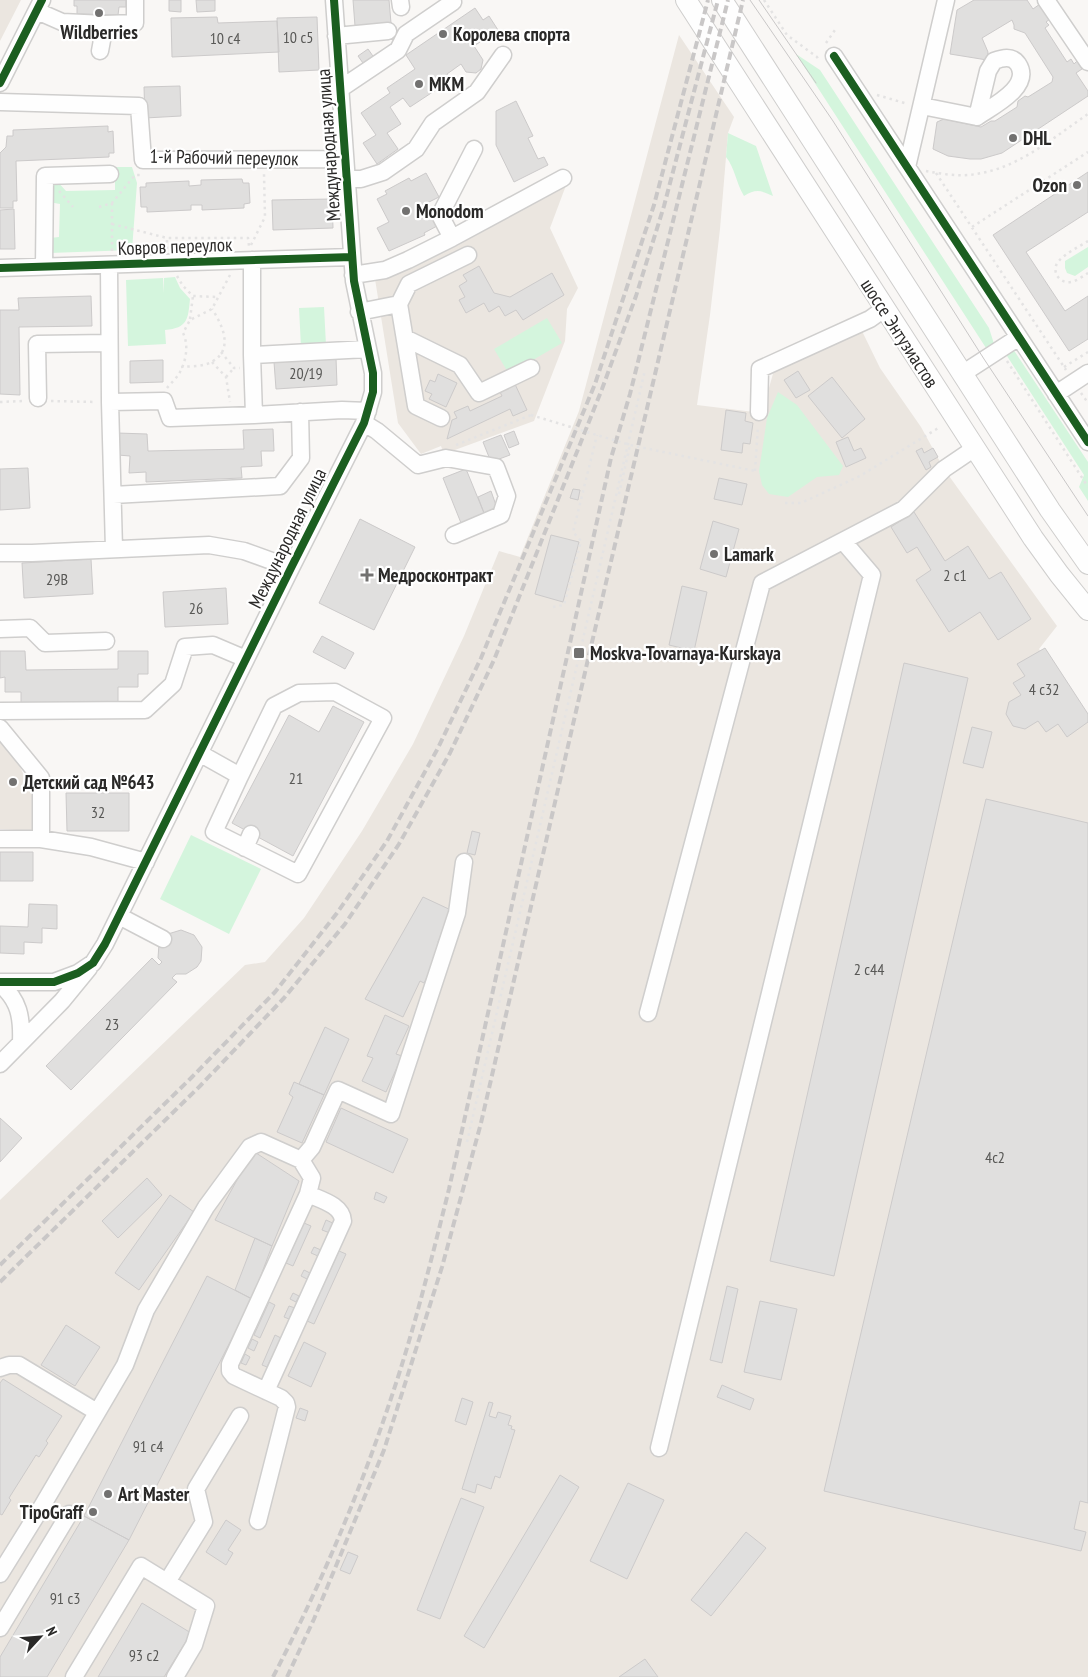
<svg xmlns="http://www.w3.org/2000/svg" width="1088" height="1677" font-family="'PT Sans Narrow',sans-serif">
	<rect width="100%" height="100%" fill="#f9f7f5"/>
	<!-- built -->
	<path fill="#ebe6e0" d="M 0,0 L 21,0 L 0,41 Z
		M 679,35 L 734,117 L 728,133 L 720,229 L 710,315 L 697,405 L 762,413 L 774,370 L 861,329 L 880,368 L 921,427 L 944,469 L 1057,626 L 1039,649 L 1088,721 L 1088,1677 L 0,1677 L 0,1200 L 245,965 L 265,962 L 304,918 L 362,831 L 413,744 L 464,636 L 499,551 L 520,557 L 579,411 Z
		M 568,180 L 550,228 L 578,288 L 567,309 L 565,341 L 534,421 L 444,454 L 441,446 L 421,454 L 398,423 L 375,279 Z
		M 0,741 L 19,764 L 34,800 L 33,831 L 0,829 Z"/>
	<!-- green -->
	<path fill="#d4f5dd" d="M 796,54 L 820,70 L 989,328 L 995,347 L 988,351 Z
		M 728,133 L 756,146 L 773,196 C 761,190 755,189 744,196 C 736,183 735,168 726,157 Z
		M 115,167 L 132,167 L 137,183 L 132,250 L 50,253 L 50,238 L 59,237 L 60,204 L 49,202 L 50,187 L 56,180 L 66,191 L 115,190 Z
		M 1088,247 L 1088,267 L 1075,276 L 1067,273 L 1065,268 L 1065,261 Z
		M 175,277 L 180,288 L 190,299 C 188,319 188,328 165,330 L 166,344 L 128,346 L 126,280 L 163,278 L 164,293 L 164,278 Z
		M 324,307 L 326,345 L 301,347 L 299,308 Z
		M 547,318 L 562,343 L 509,374 L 494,349 Z
		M 1013,349 L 1088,462 L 1088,501 L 1079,487 L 1084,475 L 1007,356 L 1006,351 Z
		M 778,392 L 797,405 L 843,466 L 839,475 L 817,477 L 788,497 L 769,494 L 762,485 L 759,471 L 767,418 Z
		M 191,835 L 261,869 L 229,934 L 160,899 Z"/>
	<!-- building -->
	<path fill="#e0dfde" stroke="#cccaca" d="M 74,0 L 126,0 L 126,7 L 119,7 L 118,15 L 77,14 L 77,6 L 74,6 Z
		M 169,0 L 181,0 L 181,12 L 169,11 Z
		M 196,0 L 215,0 L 215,11 L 197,12 Z
		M 353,0 L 389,0 L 391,23 L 355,26 Z
		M 974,0 L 1027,0 L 1033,9 L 1040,4 L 1050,19 L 1046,22 L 1049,25 L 1045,28 L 1067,62 L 1071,59 L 1074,64 L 1077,61 L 1082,69 L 1076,73 L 1088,91 L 1088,96 L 1002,153 L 981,159 L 970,159 L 948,156 L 933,149 L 937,122 L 944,119 L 981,127 L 991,121 L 995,121 L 1017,107 L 1018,101 L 1025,96 L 1028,97 L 1052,82 L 1053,77 L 1025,33 L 1014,29 L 1014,25 L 1012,20 L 982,38 L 988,52 L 987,60 L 950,54 L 957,10 Z
		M 475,8 L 483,20 L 489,16 L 498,30 L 474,46 L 483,60 L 481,69 L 476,73 L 466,72 L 461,64 L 447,74 L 451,80 L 410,107 L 403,98 L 390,107 L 401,124 L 387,133 L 398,149 L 377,164 L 363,143 L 376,135 L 361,113 L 390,93 L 387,88 L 415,69 L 406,55 Z
		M 217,17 L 218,23 L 277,21 L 279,52 L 172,57 L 171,18 Z
		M 317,17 L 319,70 L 279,72 L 277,18 Z
		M 368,49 L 375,59 L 365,66 L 358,56 Z
		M 180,86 L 181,116 L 145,118 L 144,87 Z
		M 516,101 L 533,136 L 528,138 L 538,159 L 544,157 L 548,165 L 514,182 L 496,145 L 496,111 Z
		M 108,126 L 108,132 L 113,131 L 114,153 L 109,153 L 109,157 L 16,161 L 17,201 L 13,201 L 13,208 L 0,208 L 0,153 L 6,147 L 7,136 L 13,136 L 13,130 Z
		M 1088,172 L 1088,212 L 1026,252 L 1065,311 L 1088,296 L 1088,339 L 1069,351 L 993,235 Z
		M 426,173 L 439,197 L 425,204 L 437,226 L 424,233 L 425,235 L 389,251 L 377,228 L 389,222 L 377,199 L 387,194 L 385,191 L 409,178 L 411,181 Z
		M 242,179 L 243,183 L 249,183 L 250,203 L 244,204 L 244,208 L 202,210 L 202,205 L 191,205 L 191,210 L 147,212 L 147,207 L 141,207 L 140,187 L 146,187 L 146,183 L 189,181 L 189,186 L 201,185 L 201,180 Z
		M 332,199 L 333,228 L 273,230 L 272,200 Z
		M 14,209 L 15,249 L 0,249 L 0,210 Z
		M 479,266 L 494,293 L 510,297 L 552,273 L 564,295 L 523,320 L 516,310 L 505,316 L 499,306 L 489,312 L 484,303 L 466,313 L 459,300 L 465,297 L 459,286 L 467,281 L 463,275 Z
		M 91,296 L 92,326 L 19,327 L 20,395 L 0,394 L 0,310 L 19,310 L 18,298 Z
		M 336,358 L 337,385 L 276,389 L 274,362 Z
		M 163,360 L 163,382 L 130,383 L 130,361 Z
		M 798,371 L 810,390 L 796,398 L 784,380 Z
		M 438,374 L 457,383 L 446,407 L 429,399 L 432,394 L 425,391 L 430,380 L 435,382 Z
		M 832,377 L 865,419 L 842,438 L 808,396 Z
		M 514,382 L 527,410 L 513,416 L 510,409 L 447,439 L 452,420 L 457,418 L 454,412 L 468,406 L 470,411 L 502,396 L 499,390 Z
		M 726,410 L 746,413 L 745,421 L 753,423 L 750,444 L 743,443 L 742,453 L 721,450 Z
		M 273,429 L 274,451 L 261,451 L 262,466 L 241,467 L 242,478 L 146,482 L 146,472 L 129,473 L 130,456 L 118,455 L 117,433 L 147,434 L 148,451 L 244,449 L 243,430 Z
		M 514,431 L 519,444 L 509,448 L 504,435 Z
		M 501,435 L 510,455 L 491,462 L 483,442 Z
		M 848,437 L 854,451 L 861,448 L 866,458 L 846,467 L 836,442 Z
		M 922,448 L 924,453 L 933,448 L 938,457 L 929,462 L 931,467 L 926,470 L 916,451 Z
		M 28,468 L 30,508 L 0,510 L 0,469 Z
		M 466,469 L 484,513 L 461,523 L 443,478 Z
		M 719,478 L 747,484 L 742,505 L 714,499 Z
		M 573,489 L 580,490 L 578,500 L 570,498 Z
		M 491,491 L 497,508 L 484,513 L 478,497 Z
		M 914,512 L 945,561 L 968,546 L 989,579 L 1001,572 L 1031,619 L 998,640 L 980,612 L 949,632 L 916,580 L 931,570 L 917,547 L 907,553 L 891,527 Z
		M 360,519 L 415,547 L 374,630 L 319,603 Z
		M 713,521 L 739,529 L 726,577 L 700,569 Z
		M 551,535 L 579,542 L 563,602 L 535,594 Z
		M 91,559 L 93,594 L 24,598 L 22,563 Z
		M 682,586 L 707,592 L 694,651 L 669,645 Z
		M 226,588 L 228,624 L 165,627 L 163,592 Z
		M 322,636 L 354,653 L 345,669 L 313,652 Z
		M 1045,648 L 1088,714 L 1088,722 L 1067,737 L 1058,724 L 1046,732 L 1038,721 L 1025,729 L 1013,726 L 1006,714 L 1009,702 L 1021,695 L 1013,683 L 1025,676 L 1017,664 Z
		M 0,651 L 25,651 L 26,670 L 118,669 L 118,651 L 148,651 L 148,674 L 138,674 L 138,687 L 118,687 L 118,702 L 21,703 L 21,692 L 5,692 L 5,677 L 0,678 Z
		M 904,663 L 968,678 L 834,1276 L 770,1261 Z
		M 333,706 L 364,722 L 293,856 L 232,823 L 289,715 L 319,732 Z
		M 972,727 L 992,732 L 983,768 L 963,763 Z
		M 66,793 L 129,793 L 129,831 L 67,831 Z
		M 986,799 L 1088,823 L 1088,1503 L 1080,1501 L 1074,1529 L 1086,1532 L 1081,1551 L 824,1491 Z
		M 472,831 L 480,833 L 475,855 L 467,853 Z
		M 0,852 L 33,852 L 33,881 L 0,881 Z
		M 423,897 L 453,911 L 438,942 L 443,944 L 434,964 L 424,983 L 420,981 L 403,1017 L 365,999 Z
		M 29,904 L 57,905 L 57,929 L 42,928 L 42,943 L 24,942 L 24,954 L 0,953 L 0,926 L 28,927 Z
		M 181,930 L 194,935 L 202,947 L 201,961 L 197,967 L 186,974 L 176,974 L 172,978 L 177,982 L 71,1090 L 46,1066 L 152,958 L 159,965 L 162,962 L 158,958 L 159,944 L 168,934 Z
		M 385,1015 L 409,1026 L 396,1054 L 402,1056 L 386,1092 L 362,1081 L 373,1058 L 367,1056 Z
		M 325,1027 L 349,1039 L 324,1095 L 299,1084 Z
		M 294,1082 L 324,1095 L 302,1143 L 277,1132 L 293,1097 L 289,1094 Z
		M 341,1108 L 408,1139 L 393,1173 L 326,1142 Z
		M 0,1118 L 22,1138 L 0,1162 Z
		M 253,1151 L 299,1181 L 272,1246 L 215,1220 Z
		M 147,1178 L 162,1195 L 118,1238 L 102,1221 Z
		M 376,1192 L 387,1197 L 384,1203 L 374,1199 Z
		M 170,1195 L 194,1212 L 139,1290 L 115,1273 Z
		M 326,1220 L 335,1224 L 330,1233 L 322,1230 Z
		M 304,1223 L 311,1226 L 293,1266 L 286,1263 Z
		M 255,1238 L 272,1246 L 252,1299 L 235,1290 Z
		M 314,1247 L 321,1250 L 318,1256 L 311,1253 Z
		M 339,1251 L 346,1254 L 314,1324 L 307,1321 Z
		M 304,1270 L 310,1273 L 307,1279 L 301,1276 Z
		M 207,1276 L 252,1299 L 129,1540 L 84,1516 Z
		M 727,1286 L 738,1289 L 722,1363 L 710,1360 Z
		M 293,1293 L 299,1296 L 296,1302 L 290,1299 Z
		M 760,1301 L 797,1309 L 781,1380 L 744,1372 Z
		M 269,1302 L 275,1305 L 260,1338 L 254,1335 Z
		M 289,1306 L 295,1308 L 289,1319 L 284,1317 Z
		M 66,1325 L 100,1347 L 75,1386 L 41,1365 Z
		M 275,1335 L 281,1338 L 267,1367 L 262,1365 Z
		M 252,1339 L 258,1342 L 254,1351 L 248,1348 Z
		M 304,1342 L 326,1353 L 311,1387 L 288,1376 Z
		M 245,1354 L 250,1357 L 246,1365 L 241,1363 Z
		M 3,1379 L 62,1416 L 46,1441 L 48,1443 L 39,1457 L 36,1455 L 9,1498 L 11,1500 L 2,1515 L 0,1514 L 0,1383 Z
		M 722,1385 L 754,1399 L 750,1410 L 717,1397 Z
		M 462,1398 L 473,1402 L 466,1425 L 455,1421 Z
		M 489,1402 L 493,1403 L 489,1416 L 496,1418 L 498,1412 L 511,1416 L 508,1425 L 512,1426 L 511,1429 L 515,1430 L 500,1478 L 495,1476 L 491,1489 L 477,1484 L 475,1493 L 462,1489 Z
		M 300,1408 L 308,1411 L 305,1421 L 296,1418 Z
		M 560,1475 L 579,1487 L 484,1648 L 464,1636 Z
		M 628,1483 L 664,1500 L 627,1579 L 590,1561 Z
		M 461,1498 L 484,1507 L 440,1619 L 417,1610 Z
		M 84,1516 L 129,1540 L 47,1677 L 0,1677 L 0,1657 Z
		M 226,1520 L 241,1530 L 228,1550 L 233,1553 L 226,1565 L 206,1552 Z
		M 746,1532 L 766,1548 L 711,1616 L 691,1600 Z
		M 348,1552 L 358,1556 L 350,1574 L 340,1570 Z
		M 142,1603 L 191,1633 L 164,1677 L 98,1677 Z
		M 645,1659 L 658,1677 L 619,1677 Z"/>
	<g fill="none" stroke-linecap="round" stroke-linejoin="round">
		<!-- minor casing -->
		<g stroke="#cfcecd" stroke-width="19">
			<path id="minor" d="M 400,0 L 401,7
				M 1046,0 L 1088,62
				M 37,11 L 62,22 L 105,24 L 100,51
				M 105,24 L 135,23 L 135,0
				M 336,36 L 388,31
				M 834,56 L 1088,442
				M 0,83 L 42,0
				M 340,89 L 398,50 L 406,34 L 453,2
				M 0,102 L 139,106 L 143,160 L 345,159
				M 922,106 L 977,117 L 988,71 L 994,61 C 1002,58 1012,55 1018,64 C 1033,87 991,107 977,117
				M 907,167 L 946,0
				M 346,179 L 361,179 L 383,172 L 416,149 L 433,123 L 477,92 L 503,55
				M 452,238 L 440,215 L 474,149
				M 252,260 L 252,355
				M 109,265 L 110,402 L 164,401 L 170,418 L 254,415
				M 44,267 L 45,176 L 110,174
				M 0,268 L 352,257
				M 353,275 L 385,270 L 408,260 L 452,238 L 563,178
				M 399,304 L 409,284 L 468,255
				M 359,312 L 399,304 L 416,406 L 441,418
				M 405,338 L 460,365 L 479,393 L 531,368
				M 367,349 L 252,355 L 254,415 L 342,410 L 368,411
				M 962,374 L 1019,337
				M 1056,394 L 1088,373
				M 38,398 L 37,344 L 109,343
				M 110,402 L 114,549
				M 759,412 L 760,369 L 870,319 L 884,309
				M 364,423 L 377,431 L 418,465 L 446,458 L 496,467 L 507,496 L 501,515 L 454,535
				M 113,495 L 280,486 L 301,458 L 300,412
				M 0,553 L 32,553 L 209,545 L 244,551 L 291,568
				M 0,629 L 30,628 L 45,643 L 106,641
				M 0,711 L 145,710 L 173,684 L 185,647 L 213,645 L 246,659
				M 0,728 L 41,778 L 41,839
				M 199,753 L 240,776 L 274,706 L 299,693 L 335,692 L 383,718 L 298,874 L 214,832 L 240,776
				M 0,839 L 41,839 L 91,847 L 146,862
				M 245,848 L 251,834
				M 119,916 L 163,939
				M 0,982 L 54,982 L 78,973 L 93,963 L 105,944 L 291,568 L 364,423 L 373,392 L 373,373 L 354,281 L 334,0
				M 0,984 C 19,1000 22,1017 21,1042
				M 648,1013 L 762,583 L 904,509 L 944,469 L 975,448
				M 0,1064 L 62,1001 L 89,968
				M 301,1160 L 312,1147 L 338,1090 L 391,1114 L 457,913 L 464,862
				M 0,1368 L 9,1365 L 19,1365 L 97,1412
				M 266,1391 L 343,1221 C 342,1205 321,1200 308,1194
				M 659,1448 L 872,575 L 843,541
				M 0,1574 L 41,1508 L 125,1365 L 146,1310 L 206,1207 L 250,1147 L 261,1142 L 301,1160 L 312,1178 L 308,1194 L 230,1364 L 230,1371 L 234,1376 L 281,1398 L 286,1403 L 287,1407 L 258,1521
				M 167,1582 L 204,1522 L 196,1489 L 240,1416
				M 0,1628 L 69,1514
				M 74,1677 L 141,1566 L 206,1606 L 194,1645 L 175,1677"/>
		</g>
		<!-- major casing -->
		<g stroke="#cfcecd" stroke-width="22">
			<path id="major" d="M 686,0 L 1033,538 L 1059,574 L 1088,610
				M 722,0 L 1050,510 L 1088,564"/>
		</g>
		<!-- path -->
		<path stroke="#e4e3e3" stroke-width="2.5" stroke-dasharray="2.5 4" stroke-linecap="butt" d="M 764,0 L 787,35 L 817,57 L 819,61
			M 826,43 L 835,30
			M 877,95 L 908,104
			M 926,171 C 942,174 960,177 976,174 C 1019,168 1054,137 1088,114
			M 936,173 L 1066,370
			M 59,191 L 73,207
			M 112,203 L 112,252
			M 99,207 L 112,203 L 135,175 L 140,175
			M 112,224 L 167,238 L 248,238 L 249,246
			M 972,227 L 1088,152
			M 1088,241 C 1079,247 1065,253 1058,262 C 1051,271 1059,284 1071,282 C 1077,281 1083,276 1088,273
			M 251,245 L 265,217 L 264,174
			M 167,249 L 167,238
			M 177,276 L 183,286 L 193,296 L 217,297
			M 190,319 L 193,296
			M 221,352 L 234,368 L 240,368
			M 1007,361 L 1088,487
			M 212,362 L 226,377 L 230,402
			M 181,367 C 191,366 204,367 213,361 C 234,349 222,324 212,309
			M 1064,367 L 1088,352
			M 226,377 L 234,368
			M 167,388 C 171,383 177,378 180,372 C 186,361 189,345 183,333 L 190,320 L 212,309 L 230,275
			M 1081,393 L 1088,403
			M 51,401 L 96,402
			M 0,402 L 23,401
			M 456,445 L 531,415
			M 755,471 L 758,426
			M 619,494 L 630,445
			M 785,503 L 801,503 L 860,476 L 940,427
			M 553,607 L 564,605 L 581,541 L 573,532 L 597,435
			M 467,1142 L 645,370"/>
		<!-- minor -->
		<use href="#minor" stroke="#fefefe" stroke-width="16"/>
		<!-- major -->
		<use href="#major" stroke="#fefefe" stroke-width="20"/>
		<!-- tram -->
		<path stroke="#c9c7c7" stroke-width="1" d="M 750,0 L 833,121 L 984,359 L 1088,516
			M 759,0 L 816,83"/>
		<!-- rail -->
		<path stroke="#c9c7c7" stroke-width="4" stroke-dasharray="8 4" stroke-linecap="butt" d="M 0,1265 L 191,1078 L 275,992 L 337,913 L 387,841 L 438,748 L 481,658 L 595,384 L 654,205 L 708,0
			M 0,1282 L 200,1086 L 284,998 L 345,924 L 399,844 L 450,753 L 494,660 L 602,389 L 636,296 L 664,206 L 718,0
			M 273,1677 C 326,1575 370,1468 404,1358 C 421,1302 435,1245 449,1189 L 611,458 L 630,394 L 728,0
			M 287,1677 L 314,1619 L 384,1450 L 442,1267 L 481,1123 L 589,655 L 743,0"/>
		<!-- path-bridge -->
		<path stroke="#e4e3e3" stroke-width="2.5" stroke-dasharray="2.5 4" stroke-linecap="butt" d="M 531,415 L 630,445 L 755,471"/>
		<!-- cycleway casing -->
		<g stroke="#fff" stroke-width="11">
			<path id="cycleway" d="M 834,56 L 1088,442
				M 0,83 L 42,0
				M 0,268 L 352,257
				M 0,982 L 54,982 L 78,973 L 93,963 L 105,944 L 291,568 L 364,423 L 373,392 L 373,373 L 354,281 L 334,0"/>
		</g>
		<!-- cycleway -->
		<use href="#cycleway" stroke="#1b5e20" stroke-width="8"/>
	</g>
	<!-- markers -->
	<g fill="#727170" stroke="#fff" stroke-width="2">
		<circle cx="99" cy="13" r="5"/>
		<circle cx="443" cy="34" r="5"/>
		<circle cx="419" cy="84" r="5"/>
		<circle cx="1013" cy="138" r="5"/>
		<circle cx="1077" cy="185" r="5"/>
		<circle cx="406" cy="211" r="5"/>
		<circle cx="714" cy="554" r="5"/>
		<path d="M364.5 567.5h5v5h5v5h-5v5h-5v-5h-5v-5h5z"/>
		<rect x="573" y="647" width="12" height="12" rx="2.5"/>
		<circle cx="13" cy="782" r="5"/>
		<circle cx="108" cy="1494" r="5"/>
		<circle cx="93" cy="1512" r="5"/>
	</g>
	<g text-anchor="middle" stroke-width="4.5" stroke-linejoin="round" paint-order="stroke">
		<!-- number labels -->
		<g font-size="16" fill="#585856">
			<text x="298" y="43">10 с5</text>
			<text x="225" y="44">10 с4</text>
			<text x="306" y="379">20/19</text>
			<text x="955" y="581">2 с1</text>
			<text x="57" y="585">29В</text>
			<text x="196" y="614">26</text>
			<text x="1044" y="695">4 с32</text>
			<text x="296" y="784">21</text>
			<text x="98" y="818">32</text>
			<text x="869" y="975">2 с44</text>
			<text x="112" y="1030">23</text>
			<text x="995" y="1163">4с2</text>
			<text x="148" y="1452">91 с4</text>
			<text x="65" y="1604">91 с3</text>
			<text x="144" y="1661">93 с2</text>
		</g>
		<!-- poi labels -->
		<g font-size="19" font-weight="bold" fill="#2a2928" stroke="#fff" text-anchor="start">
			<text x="99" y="39" text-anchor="middle">Wildberries</text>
			<text x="453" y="41">Королева спорта</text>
			<text x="429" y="91">МКМ</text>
			<text x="1023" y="145">DHL</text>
			<text x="1067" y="192" text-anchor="end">Ozon</text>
			<text x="416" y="218">Monodom</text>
			<text x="724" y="561">Lamark</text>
			<text x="378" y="582">Медросконтракт</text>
			<text x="590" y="660">Moskva-Tovarnaya-Kurskaya</text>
			<text x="23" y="789">Детский сад №643</text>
			<text x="118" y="1501">Art Master</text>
			<text x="83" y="1519" text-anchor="end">TipoGraff</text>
		</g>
		<!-- street labels -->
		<g font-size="19" fill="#2a2928" stroke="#fff">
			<text transform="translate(328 145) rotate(-94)" y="7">Международная улица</text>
			<text transform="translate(224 157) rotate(1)" y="7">1-й Рабочий переулок</text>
			<text transform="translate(175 246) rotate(-2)" y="7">Ковров переулок</text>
			<text transform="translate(900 333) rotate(57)" y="7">шоссе Энтузиастов</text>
			<text transform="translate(287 538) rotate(-64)" y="7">Международная улица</text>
		</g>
	</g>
	<!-- north arrow -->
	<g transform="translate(40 1637) rotate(64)" stroke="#ffffff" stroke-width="4" paint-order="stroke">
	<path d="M0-4L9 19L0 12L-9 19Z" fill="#2a2928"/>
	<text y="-8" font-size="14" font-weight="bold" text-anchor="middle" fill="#2a2928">N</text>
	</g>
</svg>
